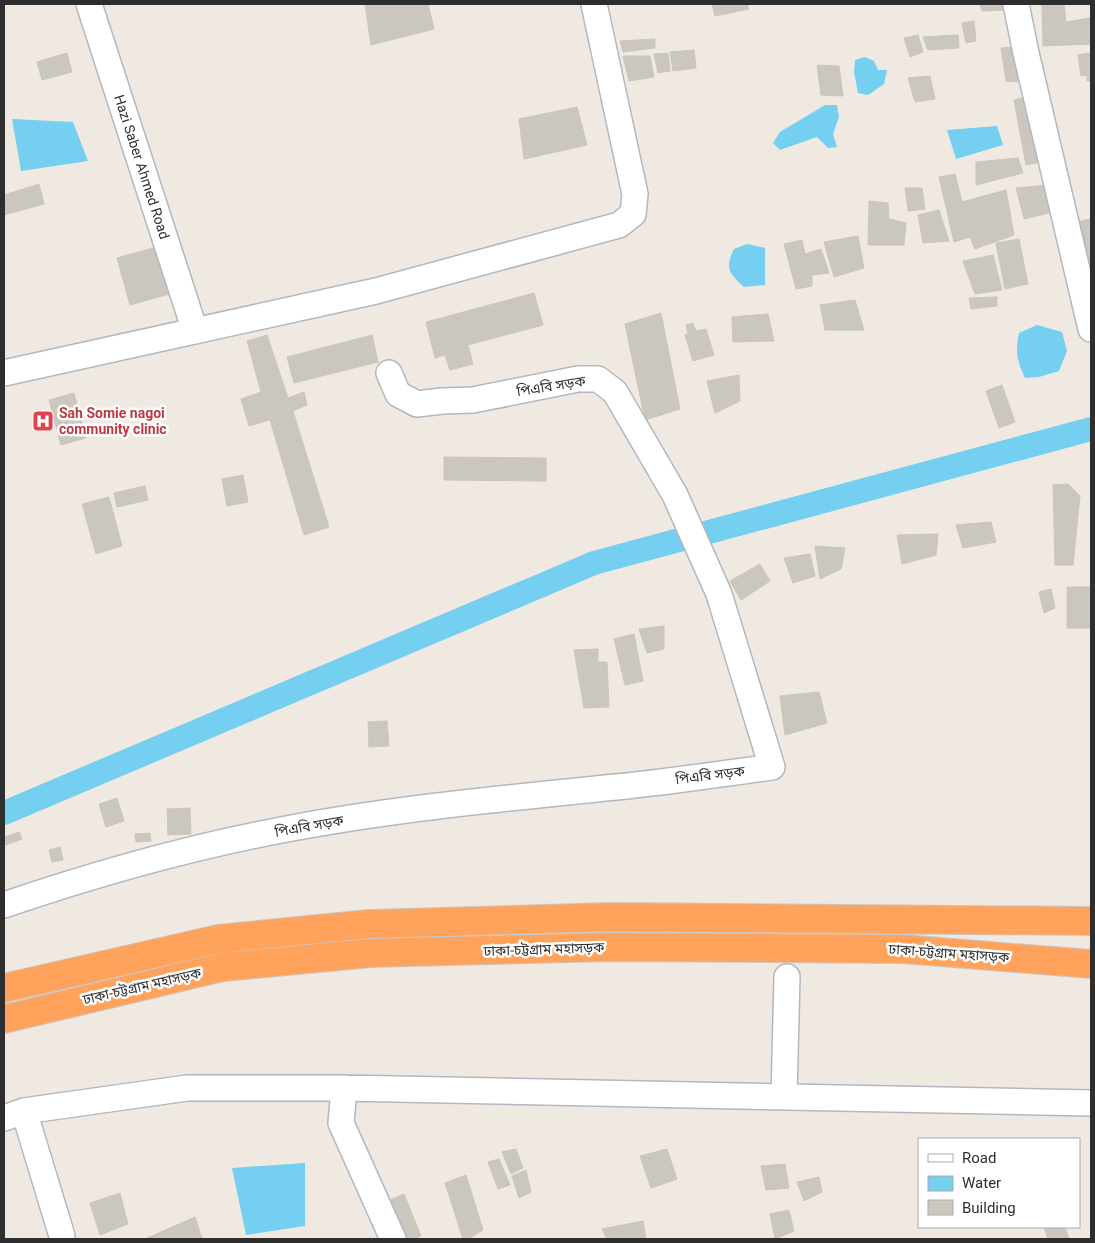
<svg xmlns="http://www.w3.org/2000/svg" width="1095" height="1243" font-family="Roboto,'Noto Sans Bengali',sans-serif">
	<rect width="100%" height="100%" fill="#efe9e1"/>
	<!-- water -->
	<path fill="#75cff0" d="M 865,57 L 874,61 L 878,70 L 887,70 L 884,84 L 868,95 L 858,93 L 854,72 L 855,60 Z
		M 825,105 L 837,105 L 839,117 L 833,134 L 837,147 L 828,148 L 817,137 L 780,150 L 773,143 L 780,132 Z
		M 12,119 L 73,122 L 88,161 L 21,171 Z
		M 997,126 L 1003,145 L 956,159 L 947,130 Z
		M 747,244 L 765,248 L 765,285 L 744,287 C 730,274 724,269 734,249 Z
		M 1037,325 L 1062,332 L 1067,351 L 1059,371 L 1039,377 L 1025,378 C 1017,361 1015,352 1019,333 Z
		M 305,1163 L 305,1226 L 246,1235 L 232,1168 Z"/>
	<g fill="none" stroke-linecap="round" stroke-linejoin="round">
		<!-- canal -->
		<path stroke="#75cff0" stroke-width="24" d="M 4,813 L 594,563 L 1091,429"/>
	</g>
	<!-- building -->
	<path fill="#cbc7bf" stroke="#cbc5ba" d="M 365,4 L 428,4 L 434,29 L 371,45 Z
		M 712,4 L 747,4 L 749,9 L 715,16 Z
		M 980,4 L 1008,4 L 1009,10 L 982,11 Z
		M 1044,4 L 1064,4 L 1066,22 L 1090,18 L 1091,44 L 1043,46 L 1042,5 Z
		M 974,21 L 976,41 L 966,43 L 962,23 Z
		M 918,35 L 923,52 L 910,57 L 904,38 Z
		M 958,35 L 959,48 L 928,50 L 923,37 Z
		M 655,39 L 655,48 L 623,52 L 620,41 Z
		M 1015,47 L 1021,82 L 1006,81 L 1001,48 Z
		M 694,50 L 696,68 L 673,71 L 670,52 Z
		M 67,53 L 72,72 L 42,80 L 37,62 Z
		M 668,53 L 670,71 L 658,73 L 654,54 Z
		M 1089,53 L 1090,61 L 1091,61 L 1091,81 L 1087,81 L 1087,75 L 1081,76 L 1078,55 Z
		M 623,56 L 650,56 L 654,77 L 629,81 Z
		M 817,65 L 839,66 L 843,96 L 821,95 Z
		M 930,76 L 935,99 L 915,102 L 908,78 Z
		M 1027,97 L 1041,162 L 1026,165 L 1014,100 Z
		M 577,107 L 587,145 L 524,159 L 519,119 Z
		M 1018,158 L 1023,173 L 976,185 L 976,162 Z
		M 955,174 L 962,202 L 1006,190 L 1014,235 L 975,249 L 970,237 L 954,242 L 939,177 Z
		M 39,184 L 44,204 L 4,215 L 4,195 Z
		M 1049,185 L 1053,212 L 1024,219 L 1016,188 Z
		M 905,188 L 922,188 L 925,209 L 908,211 Z
		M 869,201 L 888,203 L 889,219 L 906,223 L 904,245 L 868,245 Z
		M 939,210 L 949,241 L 923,243 L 918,215 Z
		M 1090,219 L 1091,224 L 1091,269 L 1084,244 L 1080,245 L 1076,222 Z
		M 858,236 L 864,268 L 834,277 L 824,242 Z
		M 1019,239 L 1028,284 L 1005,289 L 996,243 Z
		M 802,240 L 805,254 L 821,249 L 829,273 L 812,275 L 812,286 L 796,289 L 784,244 Z
		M 160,246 L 173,293 L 130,305 L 117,258 Z
		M 993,255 L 1002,290 L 975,294 L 963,261 Z
		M 534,293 L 543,325 L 468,345 L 473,364 L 450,370 L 445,355 L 435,358 L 426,322 Z
		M 997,297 L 997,306 L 971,309 L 969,298 Z
		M 855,300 L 864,330 L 825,330 L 820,305 Z
		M 661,313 L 680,409 L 645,420 L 625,324 Z
		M 768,314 L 774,341 L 733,342 L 732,317 Z
		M 693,323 L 696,331 L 706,329 L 714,355 L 693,361 L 685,335 L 688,334 L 686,325 Z
		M 267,335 L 288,398 L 304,392 L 307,405 L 293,411 L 329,527 L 304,535 L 270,420 L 249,426 L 241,399 L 261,392 L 247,341 Z
		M 372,335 L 378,362 L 294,383 L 287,357 Z
		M 739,375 L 740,401 L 715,413 L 707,381 Z
		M 1002,385 L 1015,422 L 999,428 L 986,391 Z
		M 74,393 L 86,438 L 61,445 L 49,400 Z
		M 444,457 L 546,458 L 546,481 L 444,480 Z
		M 243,475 L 248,502 L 227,506 L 222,479 Z
		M 1068,484 L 1080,496 L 1073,565 L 1055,565 L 1053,485 Z
		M 145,486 L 148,500 L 117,507 L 114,493 Z
		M 109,497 L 122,546 L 96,554 L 82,504 Z
		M 991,522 L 996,542 L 963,548 L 956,525 Z
		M 938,534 L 936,555 L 902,564 L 897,535 Z
		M 815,546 L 845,548 L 841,569 L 820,579 Z
		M 810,554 L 815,576 L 793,583 L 784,558 Z
		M 760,564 L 770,581 L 741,600 L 730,581 Z
		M 1067,587 L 1091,587 L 1091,628 L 1067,628 Z
		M 1051,589 L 1055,608 L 1044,613 L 1039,592 Z
		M 664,626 L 664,649 L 647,653 L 639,629 Z
		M 634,634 L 643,681 L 625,685 L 614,639 Z
		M 598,649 L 598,662 L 607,662 L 609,707 L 584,708 L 574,650 Z
		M 819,692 L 827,723 L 785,735 L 780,696 Z
		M 387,721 L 389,746 L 369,747 L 368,722 Z
		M 117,798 L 124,821 L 106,827 L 99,804 Z
		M 190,808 L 191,834 L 168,835 L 167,809 Z
		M 19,832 L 22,839 L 6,845 L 4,837 Z
		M 150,833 L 151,841 L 136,842 L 135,834 Z
		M 60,847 L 63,860 L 52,862 L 49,850 Z
		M 516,1149 L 523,1168 L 511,1174 L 502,1152 Z
		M 667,1149 L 677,1179 L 651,1188 L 640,1156 Z
		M 499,1159 L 510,1185 L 498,1189 L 488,1162 Z
		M 785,1164 L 789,1188 L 766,1190 L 761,1166 Z
		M 526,1170 L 531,1192 L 519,1198 L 512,1176 Z
		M 466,1175 L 483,1230 L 468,1239 L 463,1239 L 445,1183 Z
		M 819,1177 L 822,1192 L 804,1201 L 797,1182 Z
		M 120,1193 L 128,1224 L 100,1235 L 90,1203 Z
		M 404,1194 L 421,1236 L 414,1239 L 396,1239 L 381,1204 Z
		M 789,1210 L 794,1231 L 775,1239 L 770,1214 Z
		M 195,1217 L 202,1239 L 145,1239 Z
		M 643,1221 L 646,1239 L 607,1239 L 602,1229 Z
		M 1044,1227 L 1065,1227 L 1069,1239 L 1048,1239 Z"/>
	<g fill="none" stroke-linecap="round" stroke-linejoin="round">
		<!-- street casing -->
		<g stroke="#b4b7c1" stroke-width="28">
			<path id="street" d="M 89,4 L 195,331
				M 1016,4 L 1026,53 L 1091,329
				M 4,373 L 376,291 L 619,225 L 633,214 L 635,194 L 594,4
				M 4,905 C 98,873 194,846 292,828 C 399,808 508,798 616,787 C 668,782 720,774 772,767 L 719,594 L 675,495 L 615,392 L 598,379 L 578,379 L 473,400 L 442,401 L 417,404 L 398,394 L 389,373
				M 344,1088 L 341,1123 L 393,1239
				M 784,1097 L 787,977
				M 24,1111 L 62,1236
				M 4,1118 L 24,1111 L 187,1088 L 344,1088 L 1091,1103"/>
		</g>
		<!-- highway casing -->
		<g stroke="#c9c9c9" stroke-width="30">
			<path id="highway" d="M 4,988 L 218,939 L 369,924 L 613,917 L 1091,921
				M 4,1019 L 223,967 L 371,953 L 613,947 L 903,949 L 1091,964"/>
		</g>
		<!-- street -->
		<use href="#street" stroke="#fff" stroke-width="25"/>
		<!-- highway -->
		<use href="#highway" stroke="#ffa35c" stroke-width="28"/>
	</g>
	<!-- icons -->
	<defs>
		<g id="hospital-square" transform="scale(1.125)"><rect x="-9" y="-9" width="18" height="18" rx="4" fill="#e0444e" stroke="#fff"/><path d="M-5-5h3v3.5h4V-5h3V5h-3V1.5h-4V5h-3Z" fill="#fff"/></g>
	</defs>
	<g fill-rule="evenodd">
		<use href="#hospital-square" x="43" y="421"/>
	</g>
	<g text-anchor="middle" stroke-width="5" stroke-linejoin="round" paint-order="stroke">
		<!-- street labels -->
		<g font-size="14" fill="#2e2e2e" stroke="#fff">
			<text transform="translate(142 167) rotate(72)" y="5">Hazi Saber Ahmed Road</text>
			<text transform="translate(551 386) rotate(-9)" y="5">পিএবি সড়ক</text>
			<text transform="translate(710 775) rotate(-7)" y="5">পিএবি সড়ক</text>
			<text transform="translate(309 826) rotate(-10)" y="5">পিএবি সড়ক</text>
			<text transform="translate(544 949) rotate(-2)" y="5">ঢাকা-চট্টগ্রাম মহাসড়ক</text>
			<text transform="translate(949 953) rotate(4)" y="5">ঢাকা-চট্টগ্রাম মহাসড়ক</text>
			<text transform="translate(142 986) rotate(-13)" y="5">ঢাকা-চট্টগ্রাম মহাসড়ক</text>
		</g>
		<!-- health labels -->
		<g font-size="14" font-weight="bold" fill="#be3a42" stroke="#fff" text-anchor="start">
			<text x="59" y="418">Sah Somie nagoi<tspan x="59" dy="16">community clinic</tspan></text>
		</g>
	</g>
	<!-- border -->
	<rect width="1095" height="1243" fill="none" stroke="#2e2e2e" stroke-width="10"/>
	<!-- legend -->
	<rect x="918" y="1138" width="162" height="90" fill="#ffffff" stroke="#ababab"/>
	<rect x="928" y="1154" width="25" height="8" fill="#ffffff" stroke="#ababab"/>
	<text x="962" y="1163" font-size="15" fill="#2e2e2e">Road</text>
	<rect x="928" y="1176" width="25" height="15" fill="#75cff0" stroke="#ababab"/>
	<text x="962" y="1188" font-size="15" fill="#2e2e2e">Water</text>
	<rect x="928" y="1200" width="25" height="15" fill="#cbc7bf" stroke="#ababab"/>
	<text x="962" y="1213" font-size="15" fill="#2e2e2e">Building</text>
</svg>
